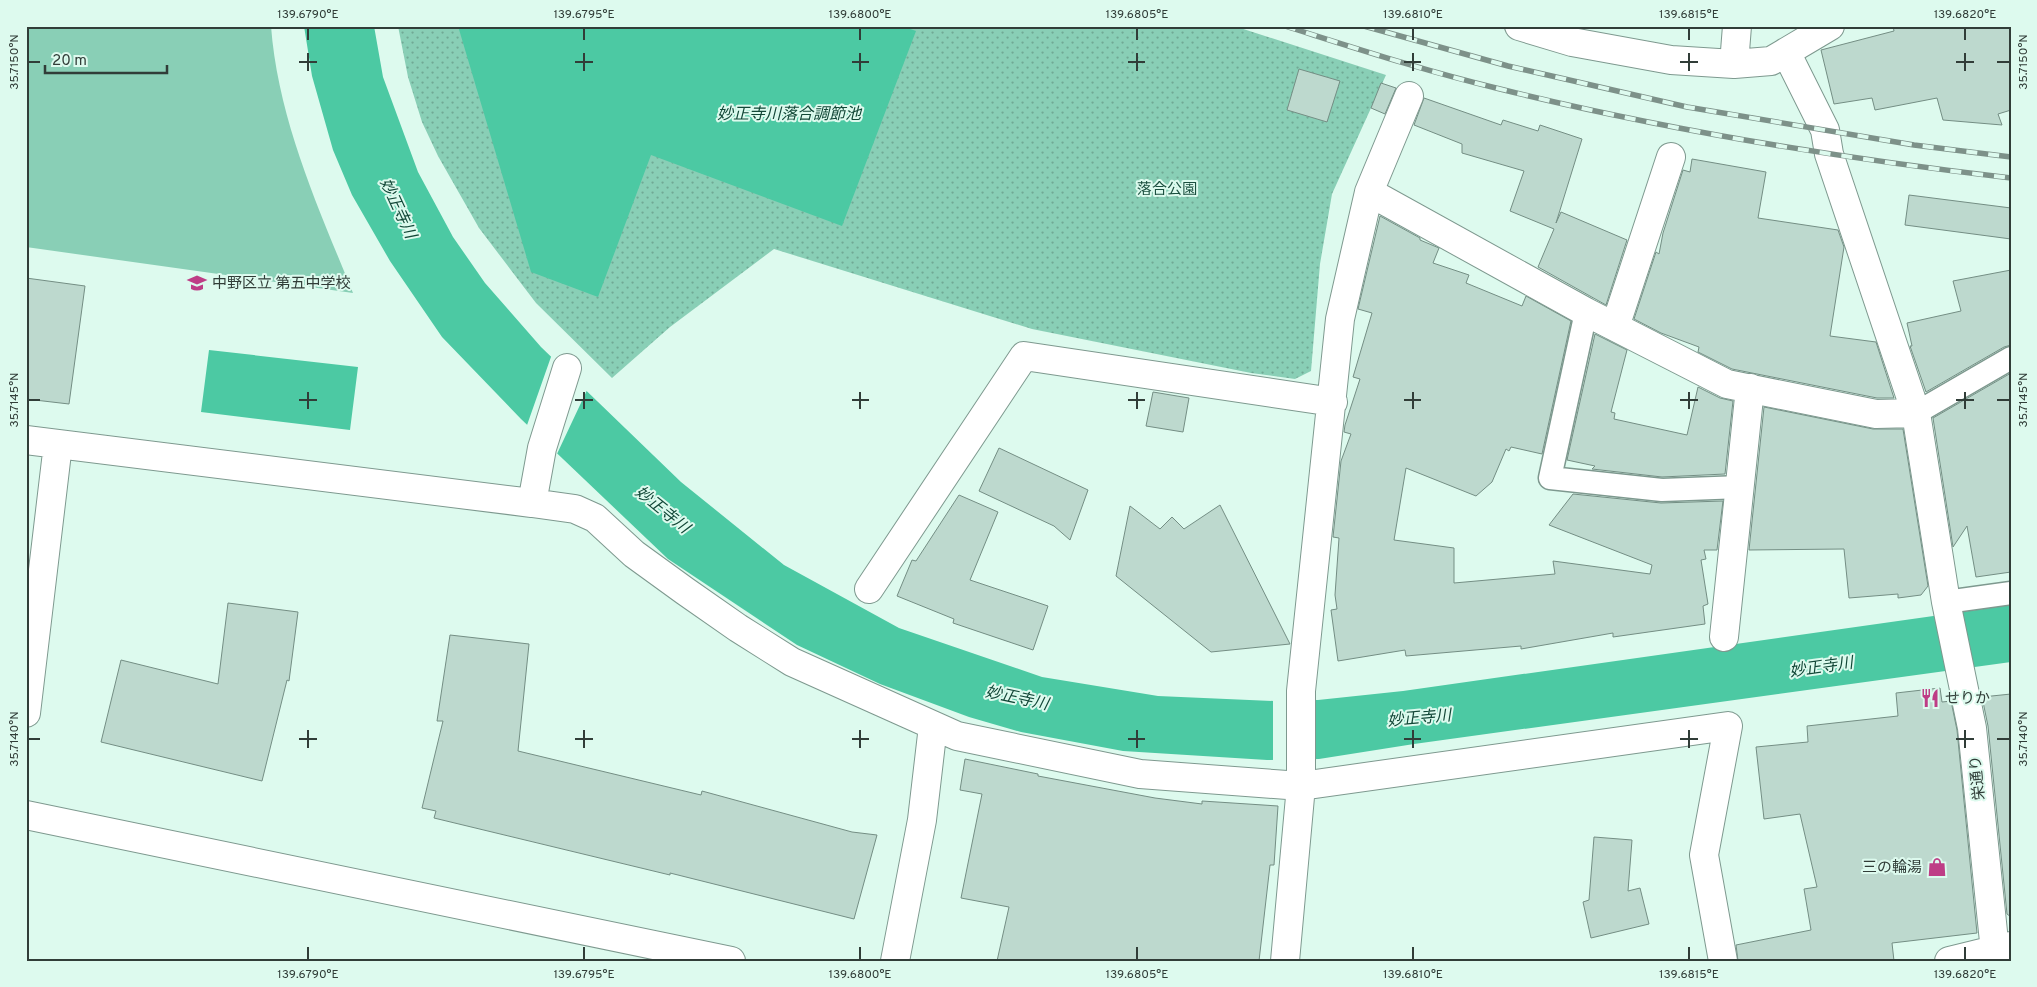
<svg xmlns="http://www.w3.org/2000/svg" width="2037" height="987" font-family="Overpass,'Noto Sans JP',sans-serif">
	<defs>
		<pattern id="grass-dots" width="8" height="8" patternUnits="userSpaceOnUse" patternTransform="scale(1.25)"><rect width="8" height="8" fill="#89cfb6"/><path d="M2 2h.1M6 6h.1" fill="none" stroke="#71a995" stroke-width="1.8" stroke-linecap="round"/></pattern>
	</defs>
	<rect width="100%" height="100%" fill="#ddfaee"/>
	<!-- grass -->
	<path fill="url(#grass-dots)" d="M 398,26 L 1234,26 L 1386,75 L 1332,194 L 1320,264 L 1311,371 L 1295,379 L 1251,373 L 1032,329 L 774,249 L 670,327 L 612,378 L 536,303 L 479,228 L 438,156 L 422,122 L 408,77 Z"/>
	<!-- pitch -->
	<path fill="#89cfb6" d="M 26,26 L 271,26 C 278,119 318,207 353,293 L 26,247 Z"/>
	<!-- water -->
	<path fill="#4cc9a3" d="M 304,26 L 374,26 L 383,77 L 418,172 L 453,237 L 485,283 L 541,347 L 681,482 L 784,565 L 899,628 L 1042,677 L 1158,696 L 1274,701 L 1318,700 L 1403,691 L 2011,605 L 2011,662 L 1414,744 L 1319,759 L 1267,760 L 1123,751 L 1021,732 L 969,717 L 880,684 L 797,645 L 668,559 L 521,419 L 442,337 L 390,261 L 352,195 L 333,150 L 312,76 Z
		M 458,26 L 902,26 L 916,31 L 842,226 L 651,155 L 598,297 L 531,272 Z
		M 209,350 L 358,367 L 350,430 L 201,412 Z"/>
	<!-- pier -->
	<path fill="#ddfaee" d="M 552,354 L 588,388 L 556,456 L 526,428 Z
		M 1315,698 L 1315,761 L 1273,762 L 1273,699 Z"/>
	<!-- building -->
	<path fill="#bdd9ce" stroke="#748e84" d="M 1893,26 L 2011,26 L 2011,110 L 1998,114 L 2002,125 L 1943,120 L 1937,98 L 1875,110 L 1872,98 L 1834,104 L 1821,50 L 1894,31 Z
		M 1299,69 L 1340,81 L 1327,122 L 1287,110 Z
		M 1381,83 L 1396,88 L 1385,114 L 1371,108 Z
		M 1424,98 L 1501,125 L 1503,120 L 1538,131 L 1540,125 L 1582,139 L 1556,223 L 1561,212 L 1627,240 L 1606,305 L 1538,267 L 1554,229 L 1510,211 L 1524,171 L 1462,153 L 1462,144 L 1414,125 Z
		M 1692,159 L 1766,172 L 1758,218 L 1838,230 L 1844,247 L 1830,336 L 1876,342 L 1894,398 L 1877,398 L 1732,369 L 1698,352 L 1699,347 L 1661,333 L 1634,319 L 1656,252 L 1659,254 L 1663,233 L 1683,170 L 1690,172 Z
		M 1909,195 L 2011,208 L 2011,239 L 1905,225 Z
		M 1380,216 L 1420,238 L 1420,240 L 1439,248 L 1433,263 L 1469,275 L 1466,283 L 1522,306 L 1526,296 L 1571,321 L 1542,454 L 1511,447 L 1509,451 L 1506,449 L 1492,482 L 1476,496 L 1406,468 L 1394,540 L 1454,548 L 1454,583 L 1555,574 L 1553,561 L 1650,574 L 1652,565 L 1549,525 L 1573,494 L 1661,503 L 1723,501 L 1717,550 L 1704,550 L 1706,559 L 1701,560 L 1708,604 L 1703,606 L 1705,624 L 1613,637 L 1613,633 L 1521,649 L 1521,646 L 1406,656 L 1405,650 L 1338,661 L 1331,610 L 1337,609 L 1335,595 L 1339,538 L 1333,537 L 1341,461 L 1351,434 L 1344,432 L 1345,425 L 1360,379 L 1353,377 L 1372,313 L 1358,309 Z
		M 2011,270 L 2011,345 L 2004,347 L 1926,392 L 1910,346 L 1912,346 L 1907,323 L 1961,311 L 1953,281 Z
		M 26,278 L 85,286 L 69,404 L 26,399 Z
		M 1595,334 L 1627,350 L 1611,412 L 1615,413 L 1614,419 L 1687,435 L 1698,387 L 1720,398 L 1733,401 L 1725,474 L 1662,477 L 1592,469 L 1595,466 L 1567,460 Z
		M 2011,373 L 2011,572 L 1976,577 L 1967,526 L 1953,547 L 1933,418 Z
		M 1153,392 L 1189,398 L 1183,432 L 1146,426 Z
		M 1764,407 L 1873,429 L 1903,429 L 1928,586 L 1921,595 L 1898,598 L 1898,594 L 1849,598 L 1844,549 L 1749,550 Z
		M 999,448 L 1088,490 L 1070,540 L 1054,526 L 979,491 Z
		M 959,495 L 998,512 L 970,580 L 1048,606 L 1033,650 L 953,623 L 954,619 L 897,596 L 912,560 L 916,561 Z
		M 1220,505 L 1290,644 L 1211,652 L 1116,576 L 1130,506 L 1160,529 L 1172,517 L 1184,529 Z
		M 228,603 L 298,612 L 289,681 L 287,680 L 262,781 L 101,742 L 121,660 L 218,684 Z
		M 450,635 L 529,644 L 518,751 L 701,795 L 702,791 L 852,832 L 877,835 L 854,919 L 670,873 L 670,875 L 434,818 L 436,811 L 422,808 L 443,721 L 437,721 Z
		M 1940,688 L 1942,702 L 1951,701 L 1957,730 L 1977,933 L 1892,943 L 1894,961 L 1738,961 L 1736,945 L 1811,930 L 1804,889 L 1817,887 L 1800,814 L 1764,819 L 1756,747 L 1808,742 L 1807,726 L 1898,716 L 1896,693 Z
		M 2011,694 L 2011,917 L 2007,914 L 1988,726 L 1982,697 Z
		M 965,759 L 1038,774 L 1038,776 L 1155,798 L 1202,804 L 1202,801 L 1278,806 L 1274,865 L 1270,865 L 1259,961 L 997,961 L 1009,907 L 961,898 L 982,794 L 960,790 Z
		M 1594,837 L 1632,840 L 1628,891 L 1640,888 L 1649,924 L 1591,938 L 1583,902 L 1589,900 Z"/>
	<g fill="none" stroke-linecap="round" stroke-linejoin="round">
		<!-- lane casing -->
		<g stroke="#7e998f" stroke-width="25">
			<path id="lane" d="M 1586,312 L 1550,478 L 1662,490 L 1741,487
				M 1916,413 L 2011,358
				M 1946,602 L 2011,593"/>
		</g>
		<!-- street casing -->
		<g stroke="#7e998f" stroke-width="30">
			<path id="street" d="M 1519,26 L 1572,42 L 1671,60 L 1734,64 L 1771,61 L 1830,26
				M 1786,52 L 1825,130 L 1829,154 L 1916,413 L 1946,602 L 1972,728 L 1996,961
				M 1734,64 L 1737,26
				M 1369,192 L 1586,312 L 1727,384 L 1876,414 L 1916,413
				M 1615,327 L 1671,157
				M 26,440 L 532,503 L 542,448 L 567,368
				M 532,503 L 575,509 L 595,518 L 634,554 L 685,591 L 738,628 L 792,662 L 957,736 L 1140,774 L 1301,786 L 1728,726 L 1704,855 L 1723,961
				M 869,589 L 1024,356 L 1333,402
				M 1724,637 L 1750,388
				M 26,713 L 58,444
				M 26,815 L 731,961
				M 895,961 L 922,820 L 933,726
				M 1285,961 L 1301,786 L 1301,691 L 1340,319 L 1369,192 L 1409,96
				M 1949,961 L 2010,946"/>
		</g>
		<!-- lane -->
		<use href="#lane" stroke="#fff" stroke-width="22"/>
		<!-- street -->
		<use href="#street" stroke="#fff" stroke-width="28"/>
		<!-- rail casing -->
		<g stroke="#7d9189" stroke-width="5.5">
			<path id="rail" d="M 1285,26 C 1355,48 1425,71 1496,88 C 1665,130 1838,158 2011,178
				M 1364,26 L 1508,66 L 1687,107 L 1914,145 L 2011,157"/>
		</g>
		<!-- rail -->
		<use href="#rail" stroke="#ddfaee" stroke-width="4" stroke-dasharray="11" stroke-linecap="butt"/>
	</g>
	<!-- ticks -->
	<path fill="none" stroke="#313d38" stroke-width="2" d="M 308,28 L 308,40M 584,28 L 584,40M 860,28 L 860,40M 1137,28 L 1137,40M 1413,28 L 1413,40M 1689,28 L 1689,40M 1965,28 L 1965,40M 308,53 L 308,71M 584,53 L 584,71M 860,53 L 860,71M 1137,53 L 1137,71M 1413,53 L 1413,71M 1689,53 L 1689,71M 1965,53 L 1965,71M 28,62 L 40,62M 299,62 L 317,62M 575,62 L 593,62M 852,62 L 869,62M 1128,62 L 1145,62M 1404,62 L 1421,62M 1680,62 L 1698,62M 1956,62 L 1974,62M 1997,62 L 2010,62M 308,392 L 308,409M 584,392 L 584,409M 860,392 L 860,409M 1137,392 L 1137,409M 1413,392 L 1413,409M 1689,392 L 1689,409M 1965,392 L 1965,409M 28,400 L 40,400M 299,400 L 317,400M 575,400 L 593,400M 852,400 L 869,400M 1128,400 L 1145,400M 1404,400 L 1421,400M 1680,400 L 1698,400M 1956,400 L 1974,400M 1997,400 L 2010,400M 308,730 L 308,748M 584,730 L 584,748M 860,730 L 860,748M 1137,730 L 1137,748M 1413,730 L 1413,748M 1689,730 L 1689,748M 1965,730 L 1965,748M 28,739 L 40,739M 299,739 L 317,739M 575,739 L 593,739M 852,739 L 869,739M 1128,739 L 1145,739M 1404,739 L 1421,739M 1680,739 L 1698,739M 1956,739 L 1974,739M 1997,739 L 2010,739M 308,947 L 308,960M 584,947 L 584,960M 860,947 L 860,960M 1137,947 L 1137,960M 1413,947 L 1413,960M 1689,947 L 1689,960M 1965,947 L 1965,960"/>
	<!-- icons -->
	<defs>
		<g id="school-bare" transform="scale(1.5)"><path d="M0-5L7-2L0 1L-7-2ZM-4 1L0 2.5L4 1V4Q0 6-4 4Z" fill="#be3d86" stroke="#ddfaee" stroke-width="2.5" paint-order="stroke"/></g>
		<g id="restaurant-bare" transform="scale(1.5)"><path d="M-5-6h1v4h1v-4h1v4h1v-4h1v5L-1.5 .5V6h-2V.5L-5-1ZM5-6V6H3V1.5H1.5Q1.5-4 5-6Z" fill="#be3d86" stroke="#ddfaee" stroke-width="2.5" paint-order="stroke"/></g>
		<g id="shop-bare" transform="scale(1.5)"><path d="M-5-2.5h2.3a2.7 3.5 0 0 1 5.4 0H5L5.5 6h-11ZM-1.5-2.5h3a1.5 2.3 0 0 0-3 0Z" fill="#be3d86" stroke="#ddfaee" stroke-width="2.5" paint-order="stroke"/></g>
	</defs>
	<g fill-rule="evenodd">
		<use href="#school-bare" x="197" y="283"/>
		<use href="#restaurant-bare" x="1930" y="698"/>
		<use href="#shop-bare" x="1937" y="867"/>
	</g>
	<g text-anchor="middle" stroke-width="4" stroke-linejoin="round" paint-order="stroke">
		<!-- park labels -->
		<g font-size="15" fill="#1b4f3f" stroke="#ddfaee">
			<text x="1167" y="194">落合公園</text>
		</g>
		<!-- poi labels -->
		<g font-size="15" fill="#313d38" stroke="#ddfaee" text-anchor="start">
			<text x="212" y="288">中野区立 第五中学校</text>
			<text x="1945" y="703">せりか</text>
			<text x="1922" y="872" text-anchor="end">三の輪湯</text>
		</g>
		<!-- street labels -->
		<g font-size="15" fill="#313d38" stroke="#ddfaee">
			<text transform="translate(1977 778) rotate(-96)" y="5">栄通り</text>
		</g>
		<!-- water labels -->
		<g font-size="16" font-style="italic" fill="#124737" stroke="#ddfaee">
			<text x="789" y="119">妙正寺川落合調節池</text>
			<text transform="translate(399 208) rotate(65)" y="6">妙正寺川</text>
			<text transform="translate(663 509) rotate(39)" y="6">妙正寺川</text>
			<text transform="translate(1821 666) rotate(-8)" y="6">妙正寺川</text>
			<text transform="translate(1017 697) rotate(12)" y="6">妙正寺川</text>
			<text transform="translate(1419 717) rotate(-5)" y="6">妙正寺川</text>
		</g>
	</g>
	<!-- border -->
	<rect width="2037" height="987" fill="none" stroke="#ddfaee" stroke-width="55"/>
	<!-- scale -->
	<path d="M45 65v8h122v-8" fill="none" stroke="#313d38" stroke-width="2.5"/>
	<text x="52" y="65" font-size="15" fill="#313d38" stroke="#ddfaee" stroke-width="4" paint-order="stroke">20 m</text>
	<rect x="28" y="28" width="1982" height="932" fill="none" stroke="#313d38" stroke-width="2"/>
	<g font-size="12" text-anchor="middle" fill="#313d38">
		<text x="308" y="18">139.6790°E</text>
		<text x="584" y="18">139.6795°E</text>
		<text x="860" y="18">139.6800°E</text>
		<text x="1137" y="18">139.6805°E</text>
		<text x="1413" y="18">139.6810°E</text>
		<text x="1689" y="18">139.6815°E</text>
		<text x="1965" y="18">139.6820°E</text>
		<text transform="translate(14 62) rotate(-90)" y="4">35.7150°N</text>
		<text transform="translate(2023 62) rotate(-90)" y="4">35.7150°N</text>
		<text transform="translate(14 400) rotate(-90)" y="4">35.7145°N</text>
		<text transform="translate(2023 400) rotate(-90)" y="4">35.7145°N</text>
		<text transform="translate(14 739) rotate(-90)" y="4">35.7140°N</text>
		<text transform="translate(2023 739) rotate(-90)" y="4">35.7140°N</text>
		<text x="308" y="978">139.6790°E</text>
		<text x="584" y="978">139.6795°E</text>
		<text x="860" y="978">139.6800°E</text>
		<text x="1137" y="978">139.6805°E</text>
		<text x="1413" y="978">139.6810°E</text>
		<text x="1689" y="978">139.6815°E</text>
		<text x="1965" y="978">139.6820°E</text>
	</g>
</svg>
